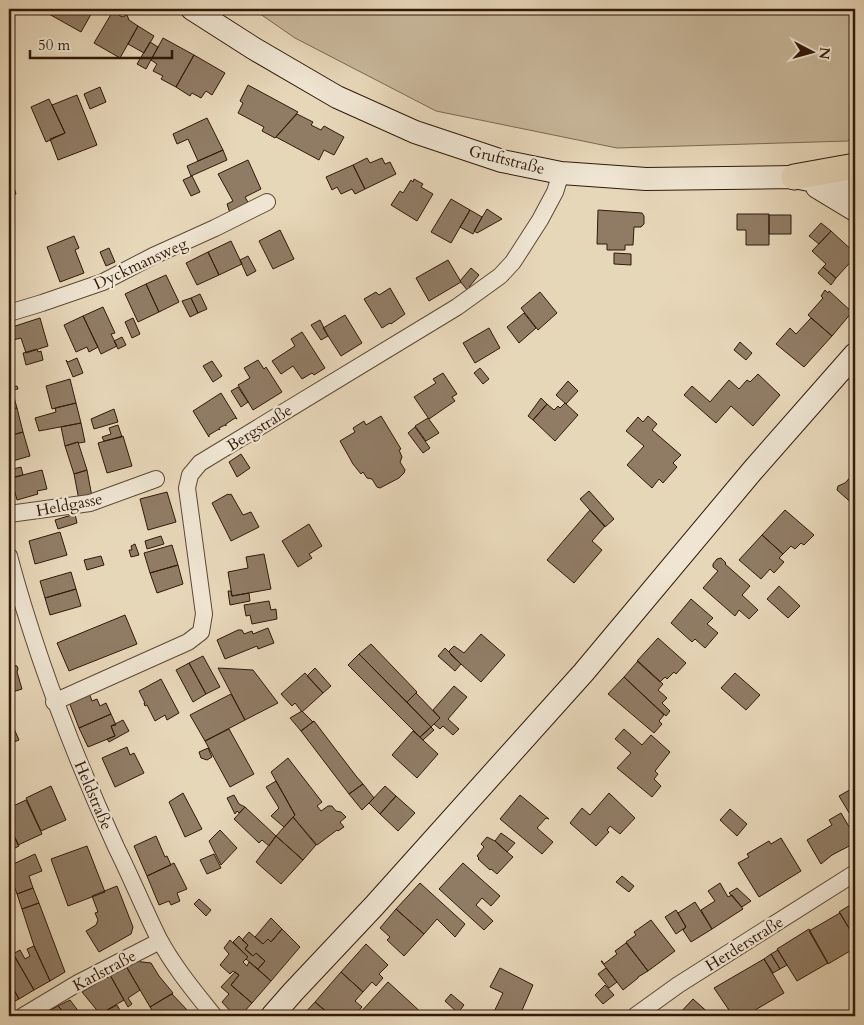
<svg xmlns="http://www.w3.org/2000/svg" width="864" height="1025" font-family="Cardo,serif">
	<rect width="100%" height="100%" fill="#e7d7b9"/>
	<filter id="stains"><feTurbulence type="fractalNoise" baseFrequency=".004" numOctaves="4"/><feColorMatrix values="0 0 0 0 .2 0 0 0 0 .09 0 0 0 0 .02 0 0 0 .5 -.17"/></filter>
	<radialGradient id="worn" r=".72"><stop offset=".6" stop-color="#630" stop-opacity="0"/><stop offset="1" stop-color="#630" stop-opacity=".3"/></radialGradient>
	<!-- green -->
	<path fill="#c8b79b" stroke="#7c6852" d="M 253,9 L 855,9 L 855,133 L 848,141 L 617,148 L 436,111 L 295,38 Z"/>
	<!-- building -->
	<path fill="#907c65" stroke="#31190a" d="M 40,9 L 94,9 L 81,32 Z
		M 113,11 L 122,17 L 127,15 L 129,20 L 138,26 L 120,58 L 94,43 Z
		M 138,26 L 154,36 L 144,53 L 128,44 Z
		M 163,38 L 194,55 L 176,87 L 161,79 L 163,76 L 153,71 L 157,64 L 151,60 Z
		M 150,42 L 158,47 L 146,69 L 137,64 Z
		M 194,55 L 225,73 L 212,95 L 206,91 L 201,98 L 192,93 L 190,96 L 176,87 Z
		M 248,85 L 298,112 L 275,138 L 262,131 L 264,127 L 238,113 L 243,103 L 240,101 Z
		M 100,87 L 106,102 L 90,109 L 84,94 Z
		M 77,95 L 97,145 L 58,160 L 50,139 L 65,133 L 52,105 Z
		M 49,99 L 65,133 L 46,142 L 31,107 Z
		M 297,114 L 313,122 L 311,125 L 321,130 L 324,126 L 344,137 L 334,155 L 324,150 L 319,160 L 276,137 Z
		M 207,118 L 223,150 L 198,161 L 188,139 L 177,144 L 173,134 Z
		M 223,150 L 227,160 L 191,176 L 187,166 Z
		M 367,158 L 370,163 L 382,158 L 385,164 L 390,162 L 396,174 L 365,189 L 353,165 Z
		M 248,160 L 261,189 L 245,197 L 249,204 L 230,213 L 227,204 L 233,201 L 218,174 Z
		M 353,165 L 365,189 L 355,194 L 352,189 L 341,194 L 337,187 L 332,190 L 326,177 Z
		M 9,172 L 16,194 L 9,196 Z
		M 192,176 L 200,192 L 191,196 L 183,180 Z
		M 414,179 L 423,184 L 421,187 L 433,194 L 417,221 L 391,205 L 400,191 L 403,193 L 411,180 L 413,182 Z
		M 451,199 L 470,210 L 451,243 L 431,232 Z
		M 487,209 L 502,219 L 477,233 L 474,231 Z
		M 470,210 L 482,217 L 473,234 L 460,227 Z
		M 598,210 L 642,213 L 644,216 L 644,224 L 641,227 L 634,227 L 633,245 L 625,245 L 625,250 L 607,250 L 607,244 L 597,244 Z
		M 737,214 L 769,214 L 769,245 L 746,245 L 746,230 L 737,230 Z
		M 769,215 L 791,215 L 791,234 L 769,234 Z
		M 821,223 L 831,231 L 819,244 L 809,236 Z
		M 280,230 L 294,259 L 273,269 L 259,241 Z
		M 831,231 L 855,253 L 855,257 L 836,278 L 823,267 L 826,264 L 812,251 Z
		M 74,236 L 79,248 L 75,250 L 84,273 L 60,282 L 47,247 Z
		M 231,241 L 242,264 L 219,275 L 208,252 Z
		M 109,248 L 115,262 L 106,266 L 100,252 Z
		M 208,252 L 219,275 L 197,285 L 186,263 Z
		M 614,253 L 631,254 L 631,265 L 614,264 Z
		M 248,256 L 256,271 L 247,276 L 240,260 Z
		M 448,260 L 461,282 L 429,301 L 416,278 Z
		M 823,267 L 836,278 L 831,285 L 818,273 Z
		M 471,268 L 479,275 L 469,287 L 471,289 L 468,291 L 460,281 Z
		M 166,275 L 179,302 L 159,312 L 146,284 Z
		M 146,284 L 159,312 L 138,322 L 125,294 Z
		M 390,288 L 405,314 L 391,324 L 390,323 L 382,328 L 364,299 L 376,292 L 379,295 Z
		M 825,290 L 828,293 L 829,291 L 852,312 L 832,336 L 808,315 L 823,298 L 821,296 Z
		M 540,292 L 557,313 L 538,330 L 521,308 Z
		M 200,294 L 207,309 L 198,313 L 191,298 Z
		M 191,298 L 198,313 L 190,317 L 182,301 Z
		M 103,307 L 115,333 L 111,334 L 117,346 L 101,354 L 83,316 Z
		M 524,313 L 536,328 L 519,343 L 507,327 Z
		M 345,315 L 362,343 L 341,356 L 323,328 Z
		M 83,316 L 98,347 L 89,352 L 87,347 L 76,352 L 64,325 Z
		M 40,318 L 48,346 L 26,353 L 21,338 L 9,341 L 9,328 Z
		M 133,318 L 140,334 L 132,338 L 125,322 Z
		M 811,318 L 832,336 L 804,367 L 776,344 L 790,328 L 796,334 Z
		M 320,320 L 328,336 L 321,340 L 311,325 Z
		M 489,328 L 500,348 L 475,363 L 463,343 Z
		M 302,332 L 325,368 L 314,375 L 312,373 L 302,379 L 293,366 L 281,374 L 272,361 L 295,346 L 291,339 Z
		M 122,337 L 126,345 L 118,349 L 114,341 Z
		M 740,342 L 752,353 L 746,360 L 734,350 Z
		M 37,349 L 38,352 L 41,351 L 43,360 L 26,365 L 23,353 Z
		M 77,358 L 83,373 L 73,377 L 66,360 L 68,362 Z
		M 258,360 L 264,369 L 266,367 L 282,392 L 253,410 L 238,385 L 250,378 L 244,368 Z
		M 212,361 L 222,376 L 213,382 L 203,366 Z
		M 480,368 L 489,379 L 483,384 L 474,373 Z
		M 443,373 L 457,394 L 452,397 L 455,401 L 429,419 L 414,397 L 436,383 L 433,379 Z
		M 758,374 L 780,395 L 753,426 L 731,406 L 716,423 L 684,395 L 692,386 L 710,402 L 729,380 L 739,389 L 747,380 L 750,382 Z
		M 70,379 L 76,403 L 52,409 L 46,386 Z
		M 568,381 L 578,391 L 566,404 L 556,395 Z
		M 17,386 L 18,389 L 12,390 L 17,408 L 9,410 L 9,387 Z
		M 238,387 L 248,402 L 241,407 L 231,391 Z
		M 221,393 L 237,419 L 235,418 L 226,424 L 226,426 L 225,425 L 219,428 L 220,430 L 219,429 L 209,435 L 209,437 L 193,411 Z
		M 541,398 L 547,404 L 533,420 L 528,416 Z
		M 76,403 L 81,423 L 39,431 L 35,418 L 56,412 L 55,408 Z
		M 565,403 L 578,415 L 555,441 L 533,420 L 547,404 L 554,410 L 558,406 L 560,408 Z
		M 17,408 L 23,432 L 9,436 L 9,410 Z
		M 114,409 L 118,422 L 94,429 L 91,419 Z
		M 381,416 L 401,449 L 399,450 L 402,457 L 400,462 L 405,470 L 404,473 L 399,478 L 380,488 L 377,487 L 372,479 L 367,478 L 363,472 L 361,474 L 353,464 L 340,441 L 355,432 L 353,428 L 364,421 L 366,425 Z
		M 648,416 L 657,424 L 652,430 L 681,455 L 673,463 L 677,467 L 663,483 L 659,479 L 652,488 L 627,465 L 644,446 L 626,431 L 638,417 L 643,422 Z
		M 428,418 L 439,433 L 426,441 L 415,426 Z
		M 81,423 L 85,442 L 79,443 L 78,442 L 65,446 L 61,427 Z
		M 118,425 L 122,437 L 104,441 L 102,437 L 111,434 L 109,428 Z
		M 415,427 L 430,448 L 423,453 L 408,433 Z
		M 23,432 L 30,456 L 9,462 L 9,436 Z
		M 123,436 L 132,466 L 107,473 L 98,443 Z
		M 78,442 L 87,470 L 74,474 L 65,446 Z
		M 241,454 L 250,468 L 237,477 L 229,462 Z
		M 21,467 L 23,475 L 9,479 L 9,470 Z
		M 42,470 L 47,489 L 37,491 L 38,494 L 17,500 L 11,478 Z
		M 87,470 L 92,497 L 79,500 L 74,474 Z
		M 855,472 L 855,506 L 837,490 L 838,486 L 845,483 Z
		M 589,491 L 614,519 L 605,527 L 580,499 Z
		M 167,492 L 176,522 L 148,530 L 140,499 Z
		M 228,494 L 229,495 L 231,494 L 243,515 L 251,512 L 259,527 L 231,541 L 212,503 Z
		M 590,510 L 605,526 L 592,541 L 602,550 L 574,583 L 547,560 Z
		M 785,510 L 814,535 L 804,545 L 801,543 L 795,549 L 791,546 L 783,554 L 762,535 Z
		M 75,514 L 77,523 L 58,529 L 55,520 Z
		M 309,524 L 322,546 L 309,554 L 312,558 L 298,567 L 282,541 Z
		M 60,532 L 67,555 L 35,564 L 29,541 Z
		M 762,535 L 783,554 L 779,558 L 784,562 L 774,573 L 770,569 L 761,579 L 739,560 Z
		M 161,536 L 164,544 L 147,549 L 145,541 Z
		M 135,544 L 139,555 L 131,557 L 129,550 L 132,550 L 131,546 Z
		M 172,545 L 178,565 L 150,573 L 144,553 Z
		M 264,554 L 271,589 L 232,596 L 228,572 L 248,568 L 246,557 Z
		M 101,556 L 104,565 L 87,570 L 84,560 Z
		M 721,558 L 726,563 L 725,564 L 750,586 L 742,595 L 758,610 L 749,619 L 739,610 L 735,616 L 703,588 L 718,571 L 713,567 L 713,564 L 717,559 Z
		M 178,565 L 183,584 L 157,593 L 150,573 Z
		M 71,572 L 76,589 L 45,598 L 40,581 Z
		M 779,586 L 800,606 L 788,618 L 767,599 Z
		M 76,589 L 81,606 L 50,615 L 45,598 Z
		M 228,591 L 231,591 L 232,596 L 249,593 L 250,601 L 230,605 Z
		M 691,599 L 713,618 L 707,624 L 718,633 L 705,648 L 695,639 L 692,642 L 671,623 Z
		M 269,601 L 271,610 L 276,609 L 277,619 L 252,624 L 250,615 L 246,616 L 244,605 Z
		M 125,615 L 137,644 L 69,671 L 57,643 Z
		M 268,628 L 274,643 L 258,649 L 257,646 L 225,659 L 217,640 L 238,630 L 242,630 L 244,634 L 252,631 L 253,634 Z
		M 481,634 L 505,655 L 481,682 L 451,655 L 449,651 L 454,646 L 464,653 Z
		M 658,638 L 686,663 L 676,674 L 674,672 L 667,679 L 665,677 L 660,682 L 637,661 Z
		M 371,644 L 417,692 L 407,702 L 359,654 Z
		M 445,648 L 461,664 L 455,671 L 438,656 Z
		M 359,654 L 431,727 L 420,737 L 348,665 Z
		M 203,656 L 220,687 L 206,694 L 189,663 Z
		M 10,658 L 12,665 L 17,666 L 18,669 L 17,672 L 22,689 L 9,693 L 9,659 Z
		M 638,661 L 663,684 L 658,690 L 667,698 L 662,703 L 670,711 L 666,716 L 624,677 Z
		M 189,663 L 206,694 L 193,702 L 176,670 Z
		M 218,668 L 253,670 L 278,703 L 245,720 Z
		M 315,668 L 331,686 L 323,693 L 307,676 Z
		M 305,673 L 323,693 L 302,712 L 295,703 L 292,706 L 281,694 Z
		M 735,673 L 760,695 L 746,710 L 721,688 Z
		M 624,677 L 664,715 L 659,721 L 662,724 L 654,733 L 608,694 Z
		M 161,679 L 179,713 L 167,720 L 165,715 L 155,721 L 147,705 L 145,706 L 144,703 L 145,703 L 139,691 Z
		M 454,686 L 467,697 L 448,719 L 459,729 L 453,735 L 443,726 L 440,729 L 434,724 L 440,718 L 433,710 Z
		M 89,693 L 92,701 L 97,699 L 100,706 L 106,703 L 111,714 L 79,728 L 69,702 Z
		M 416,693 L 440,718 L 431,727 L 407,702 Z
		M 231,694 L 245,720 L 205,741 L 190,715 Z
		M 302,711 L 313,722 L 314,721 L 301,731 L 290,718 Z
		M 111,714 L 116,725 L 111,726 L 115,736 L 88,747 L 79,728 Z
		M 123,720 L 129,731 L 109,742 L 107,739 L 115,736 L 111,726 Z
		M 314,721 L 356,776 L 363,784 L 349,794 L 301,731 Z
		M 12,724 L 19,740 L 9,744 L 9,725 Z
		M 431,727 L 434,730 L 423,740 L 420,737 Z
		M 229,729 L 254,774 L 230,787 L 205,741 Z
		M 624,729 L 642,745 L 651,735 L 670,752 L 655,771 L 658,774 L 654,779 L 661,786 L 652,797 L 617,768 L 631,753 L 615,739 Z
		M 413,731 L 438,754 L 417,778 L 392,755 Z
		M 127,747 L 130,755 L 134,753 L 144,773 L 115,787 L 102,758 Z
		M 208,748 L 212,757 L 207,760 L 201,758 L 199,752 Z
		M 288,758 L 322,802 L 317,806 L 321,811 L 328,806 L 332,806 L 336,811 L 341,812 L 346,817 L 340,822 L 344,827 L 338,831 L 337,830 L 317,845 L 293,817 L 295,815 L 271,772 Z
		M 276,781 L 295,815 L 284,827 L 271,816 L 279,808 L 266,787 Z
		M 363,784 L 374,798 L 362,810 L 349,794 Z
		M 51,786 L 66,820 L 41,831 L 26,798 Z
		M 385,786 L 396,796 L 380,814 L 369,803 Z
		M 853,788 L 855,797 L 855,813 L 851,816 L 839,796 Z
		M 183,793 L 202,829 L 185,837 L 169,802 Z
		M 609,793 L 635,818 L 620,834 L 610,826 L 607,830 L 609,832 L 596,846 L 570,823 L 582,808 L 590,815 Z
		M 234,795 L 239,804 L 245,807 L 239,813 L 237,811 L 235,814 L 227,798 Z
		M 520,795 L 549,819 L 546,818 L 537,828 L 553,842 L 542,854 L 500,819 Z
		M 396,796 L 415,813 L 398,831 L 380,814 Z
		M 26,800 L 42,834 L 18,845 L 9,825 L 9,808 Z
		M 245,807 L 276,836 L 269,846 L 262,840 L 259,843 L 234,819 Z
		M 730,809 L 747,824 L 737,836 L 720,820 Z
		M 841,813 L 855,837 L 855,843 L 832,855 L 821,864 L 807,840 L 832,825 L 829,820 Z
		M 293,817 L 316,845 L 303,860 L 276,836 Z
		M 9,825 L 19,846 L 9,851 Z
		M 220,830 L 237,848 L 221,865 L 209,841 Z
		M 501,833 L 515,843 L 507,852 L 495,841 Z
		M 156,836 L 165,857 L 167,856 L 171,865 L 147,876 L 134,846 Z
		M 276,836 L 303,860 L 281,884 L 256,862 Z
		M 487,837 L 495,841 L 513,857 L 497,874 L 491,869 L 490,870 L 478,859 L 479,858 L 477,856 L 484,847 L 481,844 Z
		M 781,838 L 801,871 L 759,897 L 738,863 L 749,857 L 747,854 L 769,841 L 771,844 Z
		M 87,846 L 105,892 L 68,906 L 51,859 Z
		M 35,854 L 42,871 L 29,876 L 33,888 L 17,894 L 9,871 L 9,866 Z
		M 214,854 L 221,868 L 207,874 L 200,860 Z
		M 174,863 L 187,889 L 177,893 L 180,901 L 171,905 L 169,901 L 159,905 L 147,876 Z
		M 463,863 L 500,896 L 491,906 L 482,898 L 476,905 L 493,921 L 484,930 L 439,889 Z
		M 622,876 L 634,886 L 629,892 L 616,882 Z
		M 420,883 L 465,924 L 455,937 L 437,919 L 424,934 L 396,909 Z
		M 720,883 L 728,897 L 732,895 L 743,909 L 712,929 L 701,910 L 715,901 L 708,891 Z
		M 117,886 L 133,927 L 131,934 L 99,952 L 86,931 L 96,925 L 98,920 L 95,913 L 98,912 L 92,896 Z
		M 33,888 L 39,903 L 22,909 L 17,894 Z
		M 737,888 L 751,901 L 742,907 L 729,893 Z
		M 199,899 L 211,910 L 206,916 L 194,904 Z
		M 695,902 L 712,929 L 691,942 L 683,930 L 686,927 L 678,913 Z
		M 855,902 L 855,938 L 839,912 Z
		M 39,903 L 65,972 L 50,981 L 34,946 L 22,909 Z
		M 396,909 L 424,934 L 404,956 L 387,940 L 390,937 L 380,928 Z
		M 676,910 L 686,927 L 676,934 L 665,917 Z
		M 840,913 L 855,938 L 855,948 L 828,964 L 809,931 Z
		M 271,918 L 282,929 L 271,942 L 268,939 L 263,944 L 255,937 Z
		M 651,920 L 675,951 L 648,971 L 626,942 L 636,935 L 634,932 Z
		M 282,929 L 300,947 L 271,981 L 258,969 L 265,961 L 256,953 L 253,956 L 245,949 L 248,945 L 242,940 L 249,932 L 263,944 L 268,939 L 271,942 Z
		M 809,929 L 828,963 L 797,981 L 777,949 Z
		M 239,936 L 248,945 L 245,949 L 253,956 L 256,953 L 265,961 L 258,969 L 246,959 L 248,957 L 233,942 Z
		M 230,940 L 248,957 L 243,962 L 247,966 L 249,962 L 271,981 L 252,1003 L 231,985 L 239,975 L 233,971 L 230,974 L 220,965 L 229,954 L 224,948 Z
		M 626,943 L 648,971 L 638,977 L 638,978 L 623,990 L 601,961 L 602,961 L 604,964 L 617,954 L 615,951 Z
		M 366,944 L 388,965 L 379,974 L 383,978 L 376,986 L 372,982 L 363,992 L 341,972 Z
		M 34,946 L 50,981 L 34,990 L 13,954 L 20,950 L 25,959 L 30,956 L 27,949 Z
		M 778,950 L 787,965 L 780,969 L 771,954 Z
		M 771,954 L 780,969 L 773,973 L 764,959 Z
		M 14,955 L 34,990 L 19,999 L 9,981 L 9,968 L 14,965 L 10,957 Z
		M 764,959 L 784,993 L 745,1016 L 733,1016 L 714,988 Z
		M 134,961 L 151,963 L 159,976 L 173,993 L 150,1007 L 126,966 Z
		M 126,966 L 140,990 L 128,998 L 132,1004 L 128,1007 L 110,975 Z
		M 500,968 L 533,985 L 520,1015 L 521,1016 L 492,1016 L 503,993 L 490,987 Z
		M 606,968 L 617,982 L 609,988 L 598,974 Z
		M 235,972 L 239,975 L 231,985 L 252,1003 L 243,1013 L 232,1013 L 222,1002 L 229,994 L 221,987 Z
		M 341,972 L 363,992 L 355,1001 L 362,1007 L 354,1016 L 332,1016 L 315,1002 Z
		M 110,975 L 124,1000 L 100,1014 L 82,992 Z
		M 9,981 L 19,999 L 9,1004 Z
		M 388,982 L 424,1015 L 422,1016 L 362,1016 L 359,1014 Z
		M 605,985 L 614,995 L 603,1004 L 595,995 Z
		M 172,994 L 189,1012 L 185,1016 L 156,1016 L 150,1007 Z
		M 451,994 L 464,1005 L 458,1013 L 445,1001 Z
		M 693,999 L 712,1016 L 677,1016 Z
		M 70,1000 L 82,1016 L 67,1016 L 58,1006 Z
		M 315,1002 L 331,1016 L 302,1016 Z
		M 117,1005 L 123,1016 L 101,1016 L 100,1014 Z
		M 58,1006 L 67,1016 L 39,1016 L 43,1014 Z"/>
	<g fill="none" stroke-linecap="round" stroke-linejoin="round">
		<!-- street casing -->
		<g stroke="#5e4836" stroke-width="18">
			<path id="street" d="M 9,313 L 42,303 L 103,282 L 153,256 L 215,228 L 267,202
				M 9,514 L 90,503 L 156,479
				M 9,556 C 36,656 73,753 116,847 C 131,877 144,909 159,939 C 174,967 195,992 214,1016
				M 54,702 L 188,642 L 201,632 L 204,614 L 187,488 L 190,475 L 200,463 L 457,307 L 500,276 L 513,262 L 540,220 L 555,192 L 561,173
				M 23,1016 L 78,983 L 160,941
				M 635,1016 L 678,985 L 855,873"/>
		</g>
		<!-- secondary casing -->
		<g stroke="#31190a" stroke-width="24">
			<path id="secondary" d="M 192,9 L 253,48 L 337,97 L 415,132 L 502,161 L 561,173 L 646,179 L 794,177 L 855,189
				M 817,187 L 855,210
				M 272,1016 L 293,992 L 374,906 L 584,672 L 753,470 L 855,354"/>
		</g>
		<!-- primary casing -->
		<g stroke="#31190a" stroke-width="27">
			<path id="primary" d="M 794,177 L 855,166"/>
		</g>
		<!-- street -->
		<use href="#street" stroke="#efe5d2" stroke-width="16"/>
		<!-- secondary -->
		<use href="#secondary" stroke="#efe5d2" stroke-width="22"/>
		<!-- primary -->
		<use href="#primary" stroke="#e7d7b9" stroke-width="25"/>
	</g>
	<g text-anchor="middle" stroke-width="4.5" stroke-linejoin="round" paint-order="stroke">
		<!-- street labels -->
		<g font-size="16" fill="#31190a" stroke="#efe5d2">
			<text transform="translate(507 159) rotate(14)" y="6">Gruftstraße</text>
			<text transform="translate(140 263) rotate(-25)" y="6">Dyckmansweg</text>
			<text transform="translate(259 427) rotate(-32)" y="6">Bergstraße</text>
			<text transform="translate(69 504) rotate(-11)" y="6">Heldgasse</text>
			<text transform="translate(94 795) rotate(67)" y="6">Heldstraße</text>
			<text transform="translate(744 943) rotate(-32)" y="6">Herderstraße</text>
			<text transform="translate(104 970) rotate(-28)" y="6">Karlstraße</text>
		</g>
	</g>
	<!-- margin -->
	<rect width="864" height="1025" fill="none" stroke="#e7d7b9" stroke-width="30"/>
	<rect x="10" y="10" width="844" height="1005" fill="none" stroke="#31190a" stroke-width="2.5"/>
	<rect x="15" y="15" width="834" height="995" fill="none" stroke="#31190a"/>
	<!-- north arrow -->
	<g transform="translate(812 52) rotate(96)" stroke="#efe5d2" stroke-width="4" paint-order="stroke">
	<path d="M0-4L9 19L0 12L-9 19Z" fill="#31190a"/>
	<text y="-8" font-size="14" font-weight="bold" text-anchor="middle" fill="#31190a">N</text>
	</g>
	<!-- scale -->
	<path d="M30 50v8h142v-8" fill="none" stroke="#31190a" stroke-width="2.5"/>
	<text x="38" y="50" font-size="15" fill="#31190a" stroke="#efe5d2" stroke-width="4" paint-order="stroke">50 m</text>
	<rect width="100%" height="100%" filter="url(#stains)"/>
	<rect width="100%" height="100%" fill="url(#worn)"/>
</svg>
